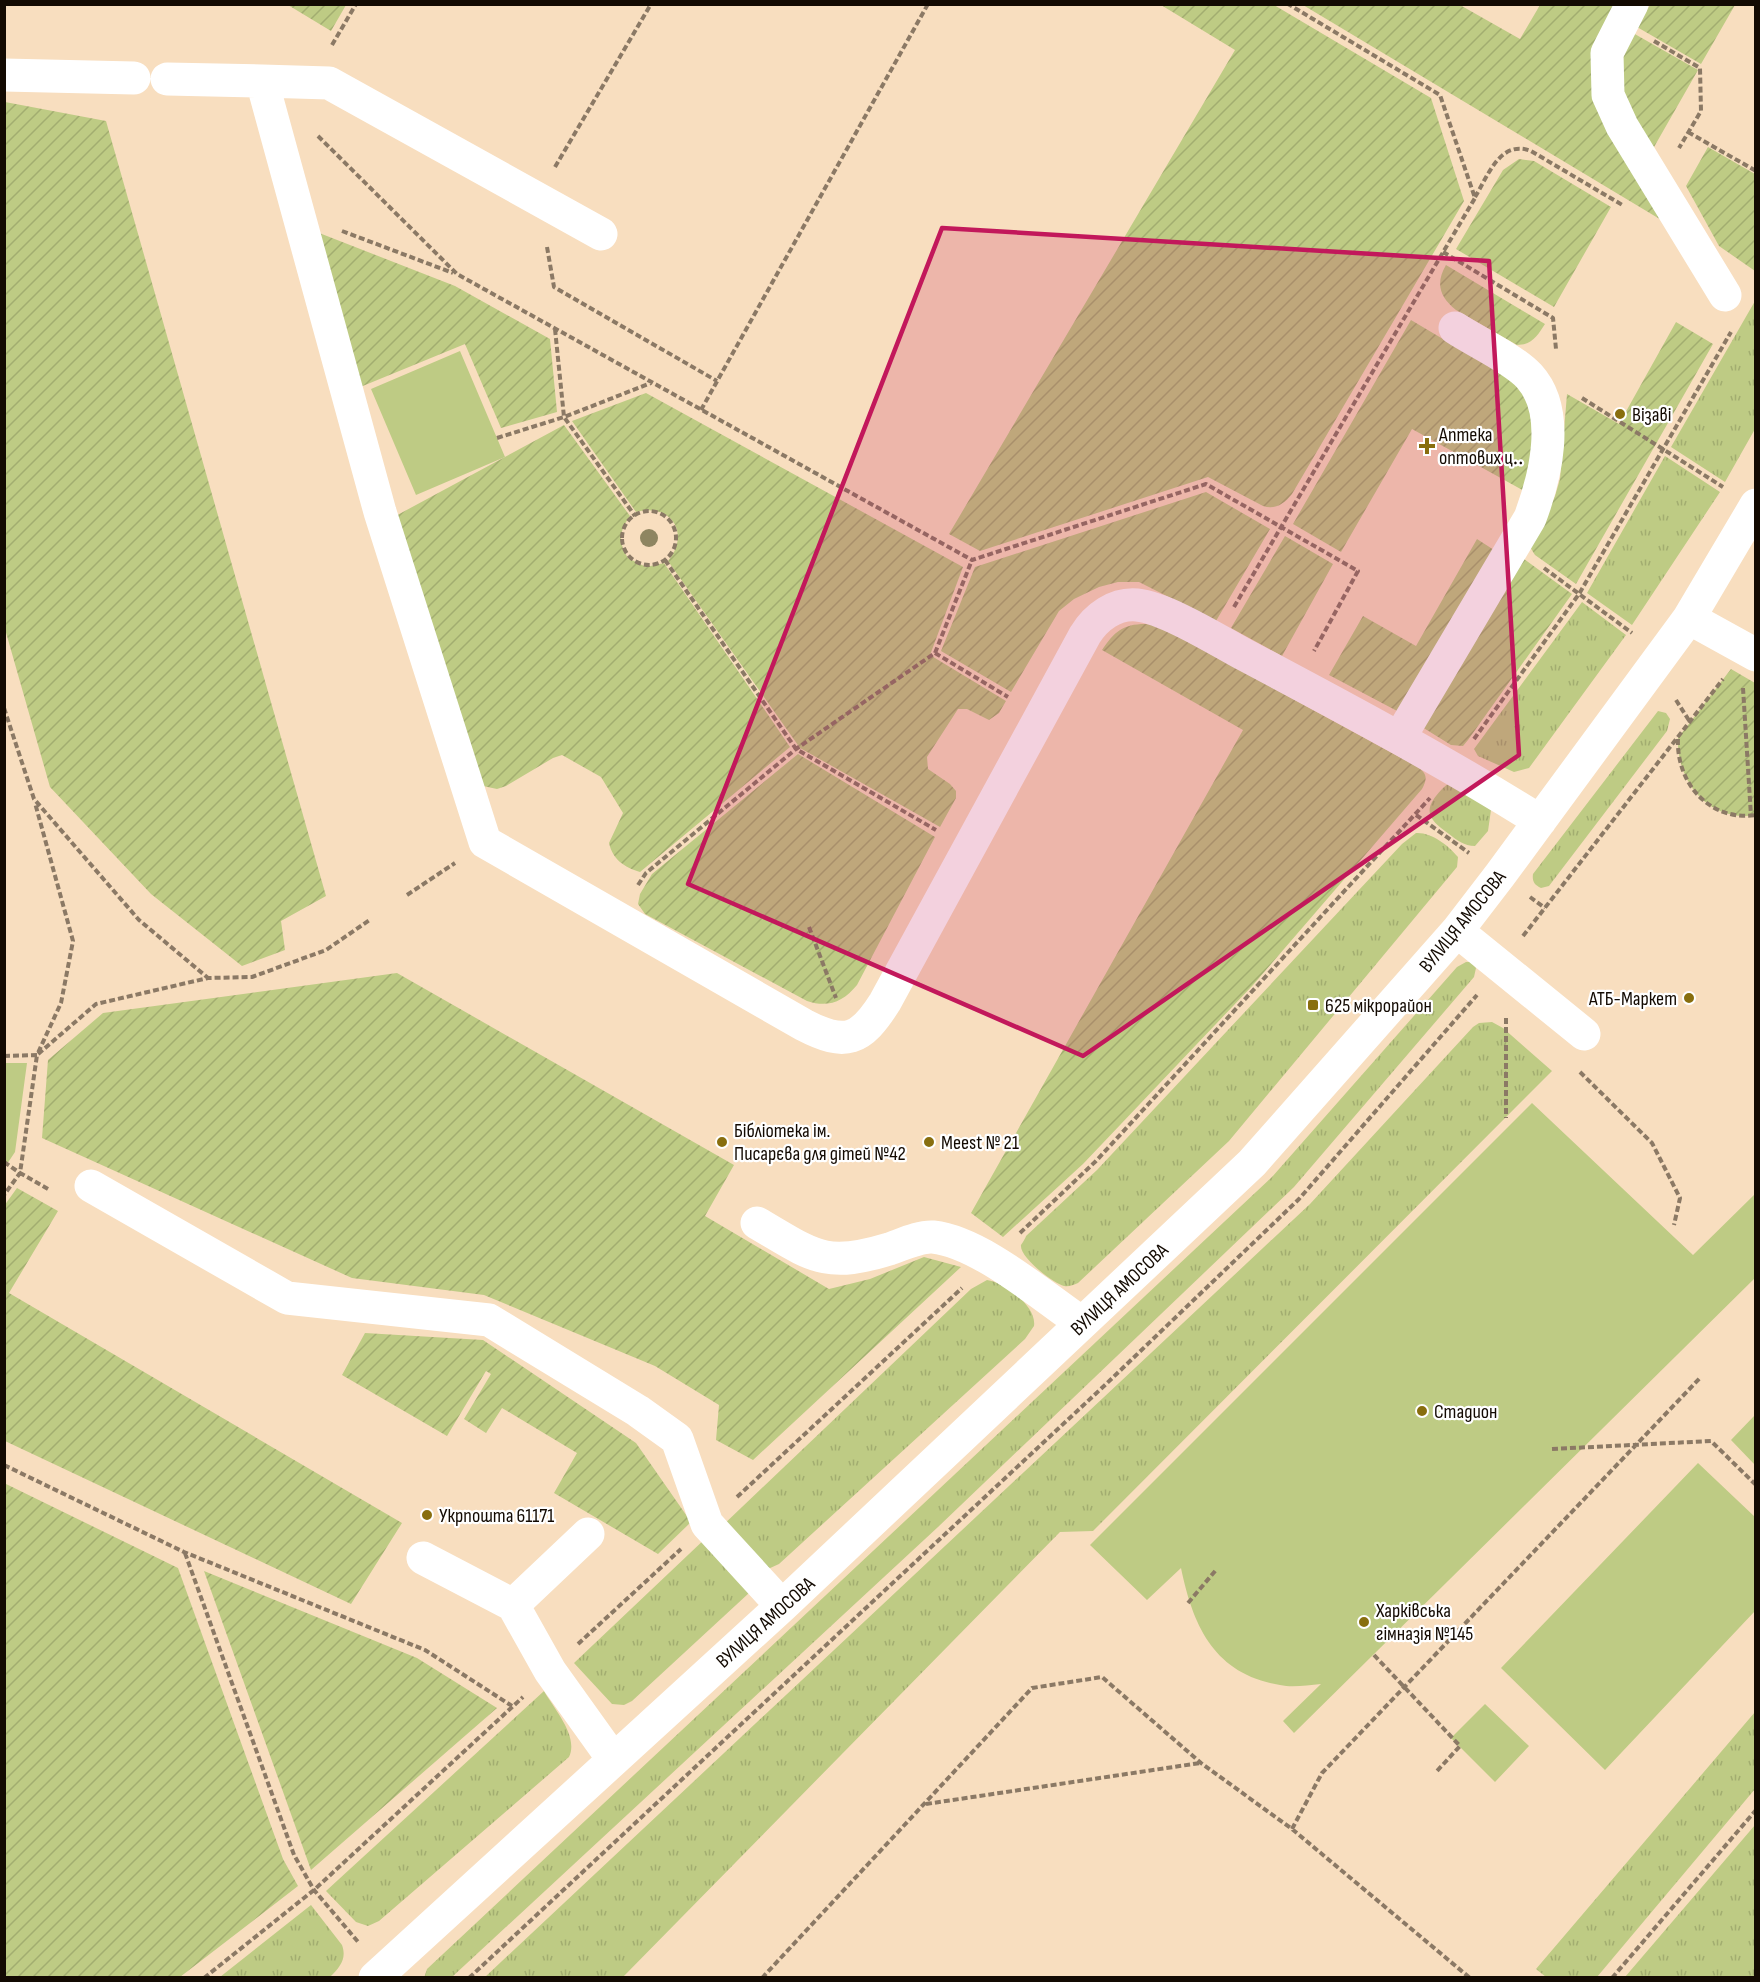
<svg xmlns="http://www.w3.org/2000/svg" width="1760" height="1982" font-family="'Sofia Sans Condensed',sans-serif">
	<defs>
		<pattern id="grass-tufts" width="24" height="20" patternUnits="userSpaceOnUse" patternTransform="scale(1.5)"><rect width="24" height="20" fill="#becb84"/><path d="M3 7l-1-3M5 7V3M7 7l1-3M15 17l-1-3M17 17v-4M19 17l1-3" fill="none" stroke="#a2ad70"/></pattern>
		<pattern id="garden-furrows" width="10" height="10" patternUnits="userSpaceOnUse" patternTransform="scale(1.5)"><rect width="10" height="10" fill="#becb84"/><path d="M-1 1l2-2M0 10L10 0M9 11l2-2" fill="none" stroke="#a2ad70"/></pattern>
	</defs>
	<rect width="100%" height="100%" fill="#f8debf"/>
	<!-- grass -->
	<path fill="url(#grass-tufts)" d="M 1755,301 L 1755,429 L 1725,482 L 1671,447 Z
		M 1665,456 L 1720,492 L 1632,625 L 1587,593 Z
		M 1582,602 L 1626,635 L 1529,768 L 1514,772 L 1478,756 L 1474,749 Z
		M 1658,711 L 1666,713 L 1670,719 L 1667,731 L 1549,886 L 1541,888 C 1534,885 1532,881 1533,874 Z
		M 1450,783 L 1491,810 L 1488,831 L 1475,846 C 1464,846 1457,840 1449,834 C 1433,822 1422,814 1436,796 C 1440,791 1444,786 1450,783 Z
		M 1416,833 C 1431,832 1448,845 1458,857 L 1457,867 L 1229,1141 L 1078,1283 C 1073,1285 1069,1287 1064,1286 C 1053,1283 1019,1257 1021,1245 C 1022,1244 1026,1237 1026,1236 L 1097,1170 L 1402,844 Z
		M 1466,962 L 1471,962 L 1476,968 L 1474,977 L 1294,1187 L 938,1527 L 452,1977 L 424,1978 L 427,1969 L 1272,1177 L 1457,967 Z
		M 1492,1022 L 1503,1028 L 1552,1071 L 1093,1531 L 1060,1532 L 623,1977 L 485,1977 L 1310,1204 L 1473,1027 L 1479,1023 Z
		M 987,1280 C 1004,1282 1037,1306 1034,1326 L 1025,1339 L 779,1564 L 768,1569 L 720,1528 L 971,1289 Z
		M 708,1536 L 749,1593 L 632,1701 L 624,1705 L 612,1704 L 574,1663 Z
		M 544,1691 C 554,1709 579,1736 569,1757 L 379,1921 L 368,1926 L 356,1922 L 326,1891 Z
		M 1755,1712 L 1755,1789 L 1597,1977 L 1546,1977 L 1536,1969 Z
		M 1755,1825 L 1755,1977 L 1625,1977 Z
		M 311,1905 L 342,1945 C 347,1959 340,1967 330,1977 L 220,1977 Z"/>
	<!-- park -->
	<path fill="#becb84" d="M 460,351 L 505,457 L 416,495 L 371,389 Z
		M 5,1063 L 27,1063 L 15,1152 L 5,1167 Z
		M 1532,1103 L 1693,1255 L 1755,1194 L 1755,1278 L 1294,1733 L 1283,1721 L 1321,1684 C 1307,1685 1293,1688 1280,1685 C 1214,1674 1193,1626 1181,1568 L 1147,1600 L 1090,1545 Z
		M 1755,1415 L 1755,1465 L 1731,1440 Z
		M 1698,1463 L 1755,1517 L 1755,1611 L 1605,1770 L 1501,1668 Z
		M 1485,1704 L 1529,1746 L 1495,1782 L 1451,1738 Z"/>
	<!-- garden -->
	<path fill="url(#garden-furrows)" d="M 288,5 L 346,5 L 331,31 Z
		M 1161,5 L 1274,5 L 1431,98 L 1464,201 L 1292,494 C 1284,504 1275,510 1263,506 L 1208,477 L 980,551 L 949,534 L 1235,50 Z
		M 1303,5 L 1460,5 L 1520,39 L 1540,5 L 1616,5 L 1596,39 L 1594,55 L 1678,230 Z
		M 1650,5 L 1735,5 L 1701,64 L 1637,27 Z
		M 1633,33 L 1698,70 L 1654,147 L 1647,143 L 1611,87 Z
		M 5,102 L 106,121 L 326,896 L 281,921 L 285,950 L 242,966 L 151,894 L 50,787 L 5,629 Z
		M 1708,147 L 1755,174 L 1755,271 L 1719,246 L 1686,186 Z
		M 1519,159 L 1534,161 L 1611,207 L 1554,307 L 1456,249 L 1503,170 Z
		M 309,229 L 455,286 L 550,339 L 557,412 L 501,428 L 465,344 L 353,390 Z
		M 1446,265 L 1545,324 C 1538,335 1532,345 1517,345 L 1456,310 C 1440,297 1435,284 1446,265 Z
		M 1411,320 L 1517,383 L 1536,409 L 1526,492 L 1412,429 L 1341,552 L 1293,524 Z
		M 1676,322 L 1713,344 L 1576,584 L 1535,555 L 1530,547 L 1555,496 L 1560,479 L 1567,394 L 1619,424 Z
		M 646,393 L 963,567 L 930,655 L 1006,701 L 999,713 L 989,720 L 967,709 L 958,709 L 927,757 L 928,769 L 950,784 L 956,791 L 956,798 L 940,827 L 800,748 L 668,561 C 691,533 671,503 636,512 L 572,421 Z
		M 564,425 L 630,516 C 619,531 618,543 628,558 L 646,567 L 664,563 L 790,747 L 640,872 C 624,867 613,860 609,843 L 623,813 L 601,777 L 562,755 L 553,758 L 506,786 L 497,789 L 483,786 L 390,519 Z
		M 1206,492 L 1270,529 L 1216,621 L 1139,582 L 1118,582 L 1099,587 L 1074,599 L 1059,611 L 1011,692 L 941,651 L 975,567 Z
		M 1285,536 L 1333,564 L 1282,656 L 1231,628 Z
		M 1477,539 L 1494,550 L 1399,712 L 1329,675 L 1363,616 L 1416,646 Z
		M 1524,559 L 1572,594 L 1468,740 L 1463,746 L 1451,745 L 1422,727 Z
		M 1145,624 L 1157,625 L 1416,766 C 1427,773 1428,778 1422,789 L 1253,985 L 1083,1164 L 1003,1237 L 971,1213 L 1243,730 L 1102,650 C 1114,632 1123,624 1145,624 Z
		M 1731,669 L 1755,683 L 1756,815 C 1709,823 1676,781 1678,738 Z
		M 798,754 L 935,837 L 857,985 C 843,1002 828,1008 807,1001 L 645,914 L 638,904 L 640,894 L 652,874 Z
		M 397,973 L 734,1165 L 705,1216 L 829,1289 L 870,1279 L 924,1257 L 961,1267 L 753,1460 L 716,1440 L 719,1405 L 655,1366 L 484,1295 L 352,1278 L 42,1138 L 48,1060 L 103,1013 Z
		M 17,1188 L 58,1211 L 9,1293 L 402,1523 L 351,1604 L 5,1441 L 4,1206 Z
		M 365,1333 L 483,1340 L 636,1443 L 691,1522 L 658,1554 L 554,1493 L 577,1453 L 502,1408 L 486,1433 L 464,1419 L 491,1374 L 486,1371 L 447,1436 L 342,1375 Z
		M 4,1483 L 178,1568 L 283,1859 L 298,1886 L 180,1977 L 5,1977 Z
		M 204,1571 L 417,1658 L 497,1708 L 311,1870 Z"/>
	<g fill="none" stroke-linecap="round" stroke-linejoin="round">
		<!-- path -->
		<path stroke="#8b7965" stroke-width="4" stroke-dasharray="6 3" stroke-linecap="butt" d="M 1654,41 L 1700,68 L 1701,111 L 1679,148
			M 332,45 L 356,4
			M 1688,132 L 1756,171
			M 318,136 L 457,274 L 972,560 L 1206,484 L 1358,571 L 1314,651
			M 555,167 L 651,4
			M 1475,197 C 1488,176 1500,139 1531,151 L 1624,206
			M 342,231 L 453,273
			M 547,247 L 554,287 L 717,381
			M 1443,252 L 1553,318 L 1556,349
			M 555,329 L 564,417 L 635,516
			M 1582,398 L 1723,487
			M 701,410 L 928,4
			M 497,438 L 564,417 L 651,383
			M622 538a27 27 0 1 1 54 0a27 27 0 1 1-54 0Z
			M 665,560 L 796,749 L 936,830
			M 1544,568 L 1632,633
			M 1234,607 L 1475,198 L 1440,95 L 1288,4
			M 935,653 L 1008,697
			M 1743,688 L 1751,816
			M 1676,700 L 1690,722
			M 4,708 L 34,799 L 139,920 L 208,978
			M 1474,739 L 1579,594 L 1731,332
			M 1678,739 C 1676,782 1709,822 1756,815
			M 1416,815 L 1469,853
			M 638,885 L 646,873 L 796,749 L 935,653 L 972,560
			M 407,895 L 455,863
			M 1530,897 L 1545,908
			M 809,927 L 836,998
			M 1523,936 L 1723,679
			M 1506,1018 L 1506,1118
			M 4,1056 L 37,1055 L 61,1003 L 73,941 L 35,803
			M 1580,1072 L 1652,1143 L 1680,1198 L 1674,1225
			M 4,1162 L 20,1173 L 4,1195
			M 48,1189 L 20,1173 L 37,1055 L 96,1004 L 208,978 L 252,977 L 326,950 L 371,919
			M 1020,1233 L 1096,1161 L 1430,798
			M 1552,1449 L 1711,1441 L 1756,1485
			M 4,1465 L 184,1552 L 425,1650 L 512,1706
			M 737,1497 L 962,1288
			M 185,1553 L 294,1855 L 314,1890 L 359,1943
			M 1188,1603 L 1216,1570
			M 578,1644 L 681,1549
			M 1374,1655 L 1460,1746 L 1437,1771
			M 926,1804 L 1200,1763
			M 1292,1829 L 1322,1773 L 1700,1378
			M 204,1978 L 314,1890 L 523,1697
			M 469,1978 L 1104,1386 L 1299,1199 L 1477,995
			M 762,1978 L 1032,1688 L 1102,1677 L 1201,1763 L 1292,1829 L 1470,1978
			M 1612,1978 L 1756,1810"/>
		<!-- minor -->
		<path stroke="#fff" stroke-width="33" d="M 1632,4 L 1607,53 L 1608,95 L 1622,126 L 1725,295
			M 4,75 L 134,78
			M 167,79 L 262,81 L 380,512 L 485,842 L 804,1025 C 846,1047 861,1040 885,1002 L 1085,635 C 1096,617 1115,603 1137,605 C 1166,608 1219,641 1245,655 C 1345,708 1444,761 1540,821
			M 262,81 L 329,83 L 601,234
			M 1689,618 L 1756,655
			M 1400,737 L 1530,518 C 1545,478 1562,412 1529,376 C 1512,358 1476,342 1455,328
			M 1457,931 L 1584,1034
			M 91,1186 L 287,1298 L 489,1320 L 638,1411 L 677,1439 L 707,1524 L 782,1606
			M 757,1223 C 812,1255 824,1269 889,1249 C 901,1245 920,1236 933,1237 C 980,1242 1042,1296 1082,1323
			M 423,1558 L 513,1605 L 550,1671 L 613,1759
			M 513,1605 L 588,1534
			M 375,1978 L 782,1606 L 1252,1163 L 1457,931 L 1500,875 L 1689,618 L 1756,505"/>
	</g>
	<!-- trees -->
	<circle fill="#8e8561" cx="649" cy="538" r="9"/>
	<!-- marked area -->
	<path fill="#c2185b" fill-opacity="0.2" stroke="#c2185b" stroke-width="4.5" stroke-linejoin="round" d="M 942,228 L 1489,261 L 1519,755 L 1083,1056 L 688,884 Z"/>
	<!-- markers -->
	<g fill="#886e0e" stroke="#fff" stroke-width="2">
		<circle cx="1620" cy="414" r="6"/>
		<path d="M1424 437h6v6h6v6h-6v6h-6v-6h-6v-6h6z"/>
		<circle cx="1689" cy="998" r="6"/>
		<rect x="1307" y="999" width="12" height="12" rx="3"/>
		<circle cx="722" cy="1142" r="6"/>
		<circle cx="929" cy="1142" r="6"/>
		<circle cx="1422" cy="1411" r="6"/>
		<circle cx="427" cy="1515" r="6"/>
		<circle cx="1364" cy="1622" r="6"/>
	</g>
	<g text-anchor="middle" stroke-width="4.5" stroke-linejoin="round" paint-order="stroke">
		<!-- poi labels -->
		<g font-size="20" fill="#130a02" stroke="#fff" text-anchor="start">
			<text x="1632" y="421">Візаві</text>
			<text x="1439" y="441">Аптека<tspan x="1439" dy="23">оптових ц‥</tspan></text>
			<text x="1677" y="1005" text-anchor="end">АТБ-Маркет</text>
			<text x="1325" y="1012">625 мікрорайон</text>
			<text x="734" y="1137">Бібліотека ім.<tspan x="734" dy="23">Писарєва для дітей №42</tspan></text>
			<text x="941" y="1149">Meest № 21</text>
			<text x="1434" y="1418">Стадион</text>
			<text x="439" y="1522">Укрпошта 61171</text>
			<text x="1376" y="1617">Харківська<tspan x="1376" dy="23">гімназія №145</tspan></text>
		</g>
		<!-- street labels -->
		<g font-size="20" fill="#130a02" stroke="#fff">
			<text transform="translate(1462 921) rotate(-51)" y="7">ВУЛИЦЯ АМОСОВА</text>
			<text transform="translate(1119 1289) rotate(-43)" y="7">ВУЛИЦЯ АМОСОВА</text>
			<text transform="translate(765 1622) rotate(-42)" y="7">ВУЛИЦЯ АМОСОВА</text>
		</g>
	</g>
	<!-- border -->
	<rect width="1760" height="1982" fill="none" stroke="#130a02" stroke-width="12"/>
</svg>
